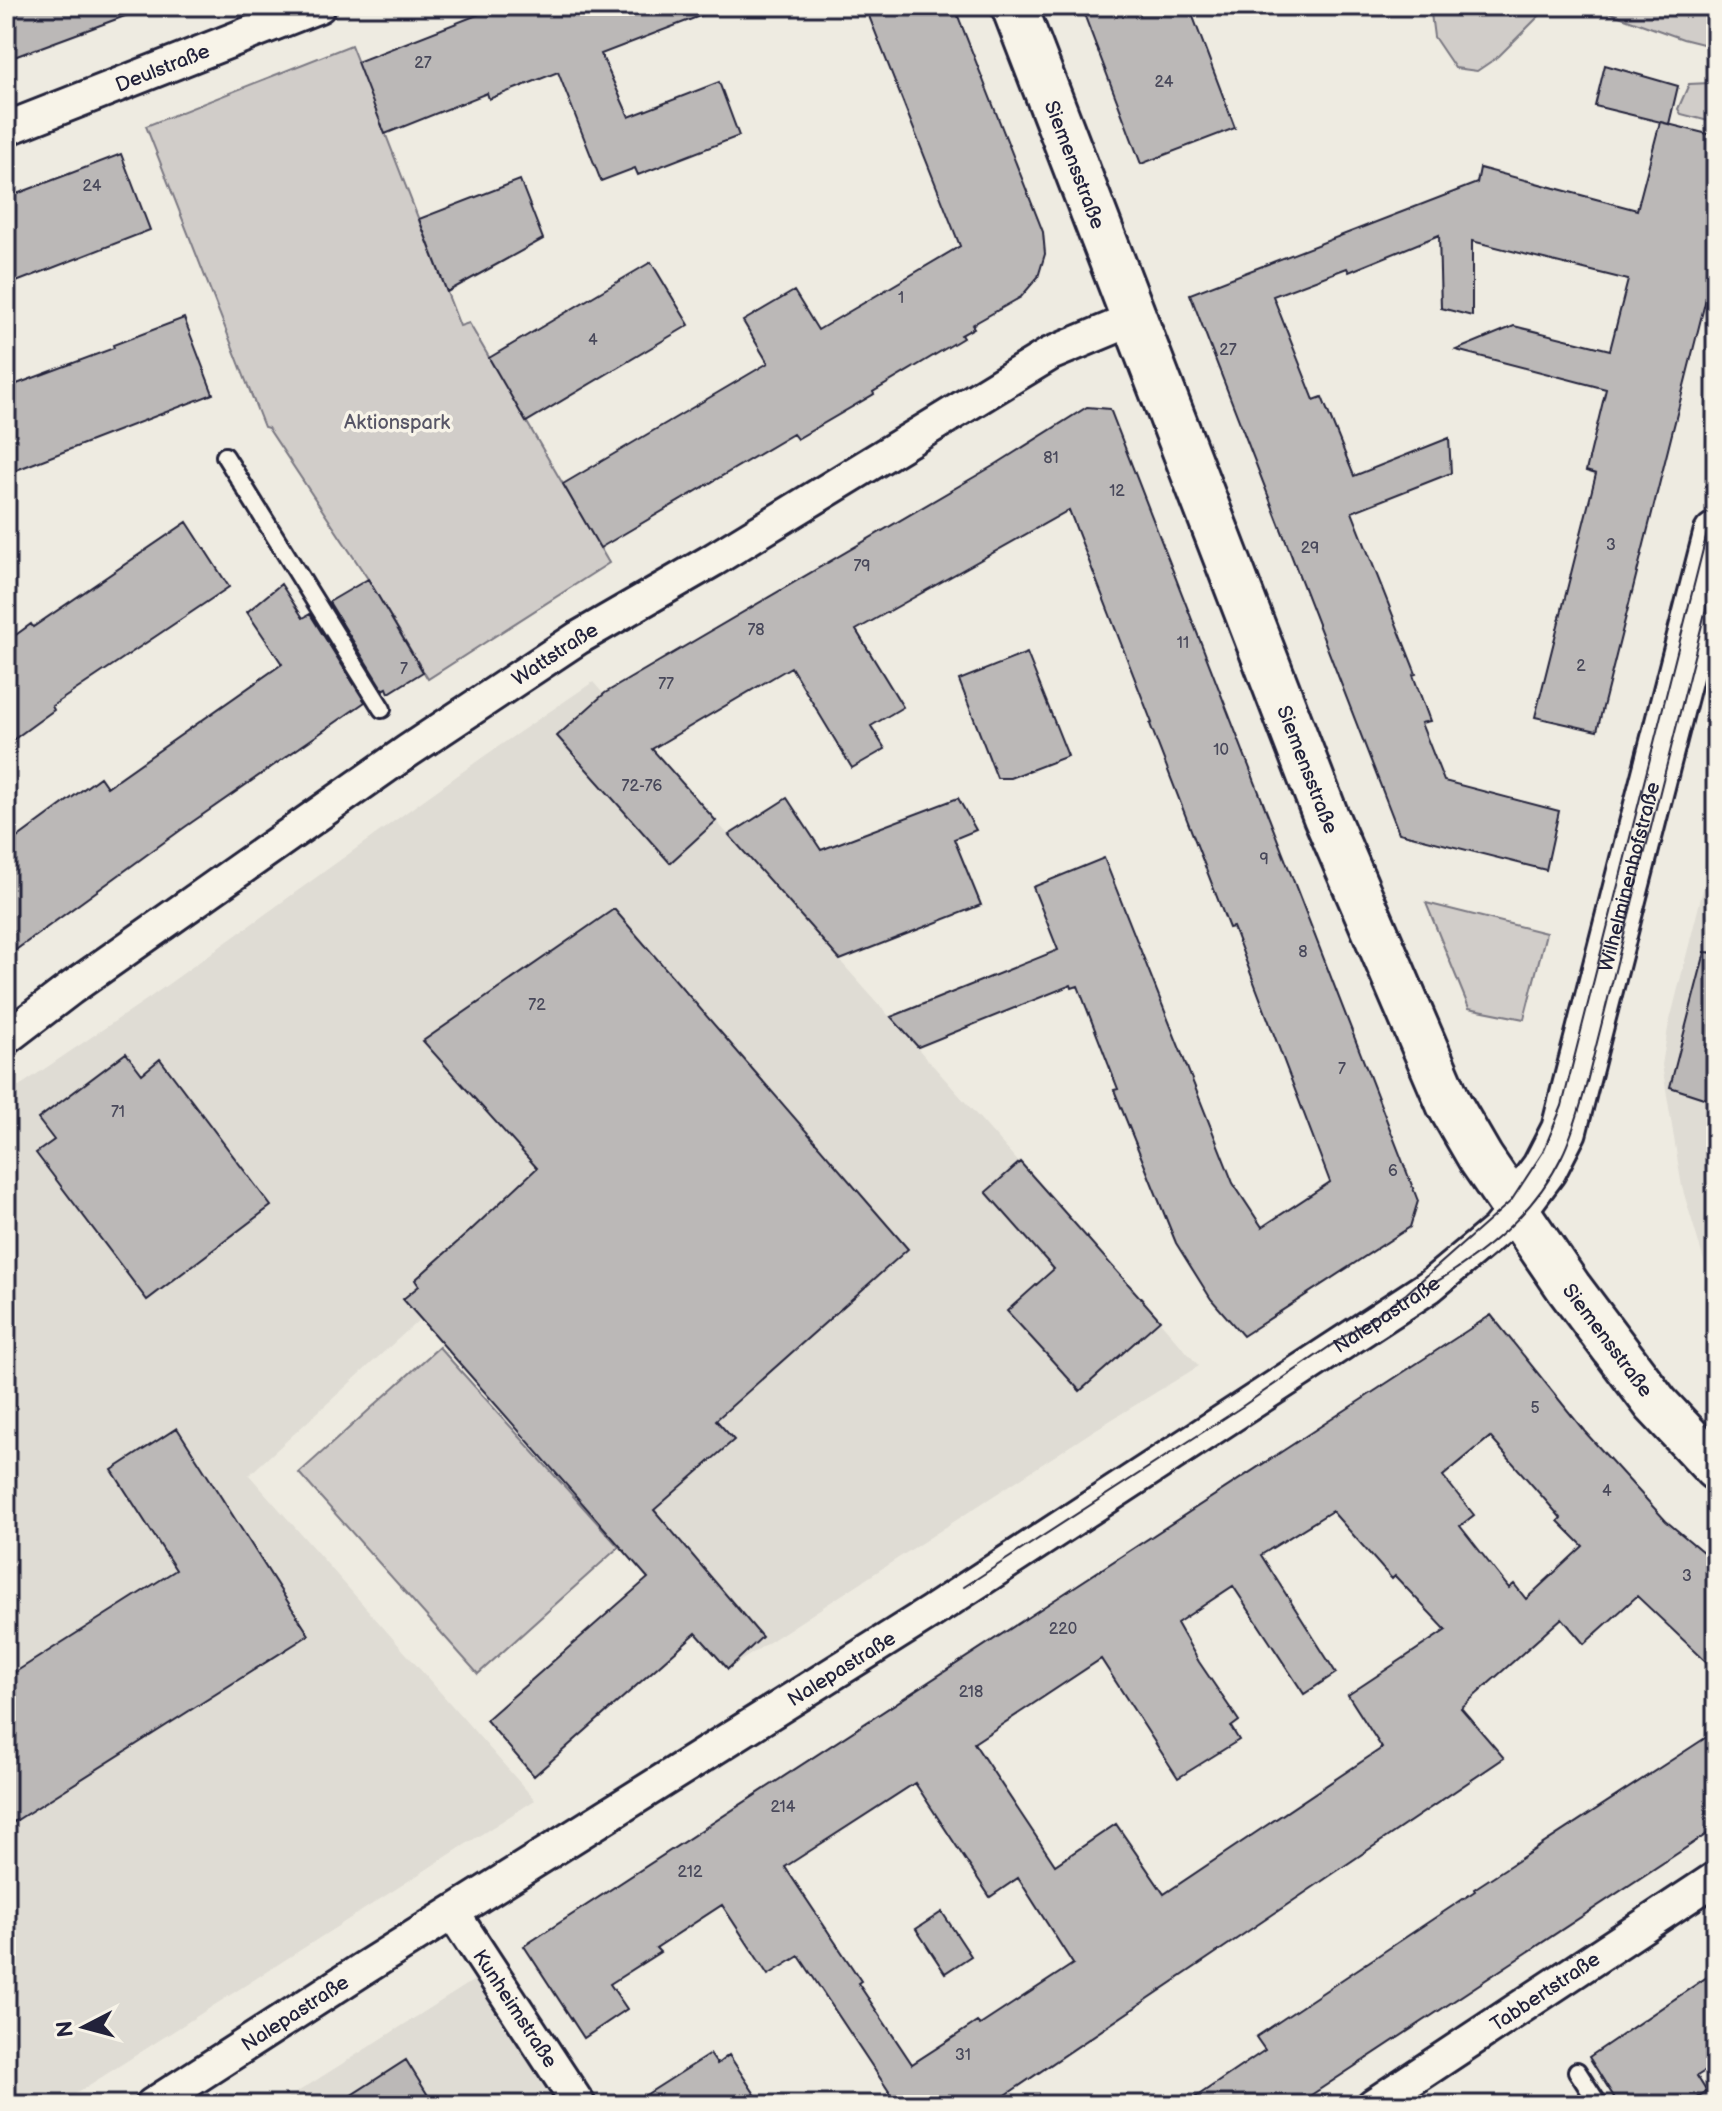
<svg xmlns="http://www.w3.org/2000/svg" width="1722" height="2111" font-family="'Balsamiq Sans',sans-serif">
	<rect width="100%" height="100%" fill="#eeebe1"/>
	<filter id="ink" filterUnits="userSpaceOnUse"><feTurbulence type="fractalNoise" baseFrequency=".0125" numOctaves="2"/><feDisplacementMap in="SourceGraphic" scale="16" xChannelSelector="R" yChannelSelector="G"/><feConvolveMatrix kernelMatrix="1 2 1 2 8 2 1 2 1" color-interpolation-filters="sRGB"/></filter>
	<g filter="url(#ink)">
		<!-- built -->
		<path fill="#dfdcd4" d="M 593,682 L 1199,1366 L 1093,1431 L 728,1669 L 420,1319 L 249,1475 L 535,1800 L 58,2105 L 6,2105 L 6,1095 L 149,998 L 483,757 Z
			M 1716,838 L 1716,1301 L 1682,1187 L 1662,1065 L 1668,1028 Z
			M 476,1979 L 559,2105 L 277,2105 Z"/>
		<!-- green -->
		<path fill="#d1cdc9" stroke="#7a7882" stroke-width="2" d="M 1430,6 L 1563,6 L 1545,10 L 1499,56 L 1477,71 L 1455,68 L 1434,37 Z
			M 1591,6 L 1716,6 L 1716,123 L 1681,114 L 1678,109 L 1689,84 L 1710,83 L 1711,46 L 1683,39 Z
			M 351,45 L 460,326 L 469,323 L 609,563 L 428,679 L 368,579 L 268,428 L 264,427 L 146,126 Z
			M 1426,903 L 1546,933 L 1524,1019 L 1469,1008 Z
			M 439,1347 L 619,1547 L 478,1674 L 299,1473 Z"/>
		<!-- building -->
		<path fill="#bbb8b7" stroke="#22223b" stroke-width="2" fill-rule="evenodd" d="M 6,6 L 140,6 L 141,10 L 6,60 Z
			M 500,6 L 718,6 L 718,9 L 601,54 L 629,117 L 719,82 L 739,136 L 638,175 L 635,168 L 601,181 L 558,72 L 489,99 L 487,93 L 385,134 L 357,62 Z
			M 865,6 L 954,6 L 1043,232 L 1045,254 L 1038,277 L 1021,297 L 972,325 L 974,328 L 961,335 L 963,338 L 873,392 L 874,394 L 797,439 L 793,434 L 600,548 L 563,484 L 768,363 L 743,321 L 794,291 L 818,330 L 960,246 Z
			M 1081,6 L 1189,6 L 1235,128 L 1141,164 Z
			M 1605,65 L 1678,86 L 1669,124 L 1595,106 Z
			M 1660,122 L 1716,136 L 1716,259 L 1597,731 L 1535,717 L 1596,474 L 1586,471 L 1606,389 L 1456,350 L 1514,326 L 1610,350 L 1628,280 L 1472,241 L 1472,316 L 1441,308 L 1439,235 L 1349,272 L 1347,268 L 1273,296 L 1314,400 L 1322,397 L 1354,476 L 1449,438 L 1451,473 L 1352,512 L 1416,674 L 1413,675 L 1430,721 L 1421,723 L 1444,781 L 1559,811 L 1546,870 L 1399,833 L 1190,294 L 1477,183 L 1480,168 L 1637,210 Z
			M 121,154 L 150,230 L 6,286 L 6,198 Z
			M 520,180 L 543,239 L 447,292 L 419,219 Z
			M 651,262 L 689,325 L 526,422 L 489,358 Z
			M 184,318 L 213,394 L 6,474 L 6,388 L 114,348 L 113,345 Z
			M 1087,407 L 1110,409 L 1418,1201 L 1410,1227 L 1243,1336 L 1211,1299 L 1176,1243 L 1114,1090 L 1118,1089 L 1078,986 L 1072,988 L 1071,985 L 918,1047 L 891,1017 L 1058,950 L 1033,887 L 1104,858 L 1233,1183 L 1262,1227 L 1330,1182 L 1233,927 L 1229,928 L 1150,724 L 1152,723 L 1069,510 L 856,630 L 903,707 L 871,726 L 885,749 L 852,768 L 791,667 L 652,749 L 716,821 L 670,863 L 557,736 L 605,693 L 993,466 Z
			M 187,522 L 229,587 L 52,706 L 54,710 L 6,745 L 6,642 L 31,624 L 33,627 Z
			M 368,579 L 423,672 L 389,693 L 387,688 L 383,690 L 329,602 Z
			M 281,584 L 303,618 L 310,614 L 365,702 L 185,827 L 6,957 L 6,846 L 100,777 L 107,787 L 282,664 L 247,612 Z
			M 1027,653 L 1068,756 L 1010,778 L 997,778 L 959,680 Z
			M 787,798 L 821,850 L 958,798 L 976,830 L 954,839 L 981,905 L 840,960 L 729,835 Z
			M 614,909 L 908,1249 L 716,1420 L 734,1440 L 654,1510 L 762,1637 L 728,1669 L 696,1633 L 534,1776 L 486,1720 L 648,1578 L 403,1299 L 419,1286 L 415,1280 L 470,1231 L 537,1168 L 423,1041 Z
			M 1705,952 L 1716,953 L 1716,1102 L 1670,1087 Z
			M 126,1053 L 142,1074 L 160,1059 L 271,1206 L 147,1300 L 36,1153 L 54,1140 L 38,1119 Z
			M 1020,1162 L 1160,1320 L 1080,1391 L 1007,1311 L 1054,1269 L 986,1192 Z
			M 1491,1315 L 1585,1432 L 1666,1521 L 1716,1563 L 1716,1671 L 1637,1596 L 1584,1644 L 1562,1618 L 1461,1708 L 1504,1758 L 991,2105 L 898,2105 L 799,1956 L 768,1975 L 722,1905 L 656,1948 L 660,1952 L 610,1984 L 627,2009 L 584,2038 L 524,1946 ZM 1490,1437 L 1561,1518 L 1558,1521 L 1583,1546 L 1526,1599 L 1514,1584 L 1509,1588 L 1460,1526 L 1474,1515 L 1443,1476 ZM 1332,1511 L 1392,1579 L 1395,1576 L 1446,1630 L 1348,1695 L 1382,1748 L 1164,1894 L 1116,1824 L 1055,1865 L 974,1743 L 1101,1659 L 1178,1778 L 1239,1740 L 1231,1727 L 1239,1721 L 1199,1662 L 1177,1623 L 1233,1586 L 1304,1694 L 1336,1673 L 1261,1555 ZM 915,1783 L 990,1897 L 1018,1878 L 1073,1964 L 980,2025 L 977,2022 L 912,2064 L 858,1983 L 861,1981 L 785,1867 Z
			M 177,1428 L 309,1635 L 6,1827 L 6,1678 L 176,1570 L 112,1470 Z
			M 1716,1731 L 1716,1828 L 1296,2105 L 1184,2105 L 1265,2050 L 1256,2037 L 1475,1891 L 1474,1889 Z
			M 942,1912 L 971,1956 L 945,1973 L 916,1929 Z
			M 1716,1971 L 1716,2064 L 1697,2076 L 1707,2092 L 1686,2105 L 1619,2105 L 1589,2057 Z
			M 710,2054 L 717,2064 L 729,2055 L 762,2105 L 630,2105 Z
			M 406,2060 L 434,2105 L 336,2105 Z"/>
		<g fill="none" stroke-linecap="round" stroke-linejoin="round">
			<!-- lane casing -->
			<g stroke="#22223b" stroke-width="22">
				<path id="lane" d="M 225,456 L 382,709
					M 1577,2071 L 1599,2105"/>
			</g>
			<!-- street casing -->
			<g stroke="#22223b" stroke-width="38">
				<g id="street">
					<path id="s1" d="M 6,129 L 319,6"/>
					<path id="s2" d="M 6,1038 L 70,989 L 408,751 L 578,638 L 713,560 L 1050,354 L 1134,319"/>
					<path id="s3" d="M 453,1913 L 579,2105"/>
					<path id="s4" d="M 152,2105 L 366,1967 L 931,1612 L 1430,1286 L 1497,1230 L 1515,1208"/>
					<path id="s5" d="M 1373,2105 L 1716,1878"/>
				</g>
			</g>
			<!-- secondary casing -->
			<g stroke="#22223b" stroke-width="50">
				<g id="secondary">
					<path id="s6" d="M 1014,6 L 1326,817 L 1449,1104 L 1481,1159 L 1569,1288 L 1656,1404 L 1716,1468"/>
					<path id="s7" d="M 1515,1208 L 1544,1169 L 1564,1130 L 1716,535"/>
				</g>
			</g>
			<!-- lane -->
			<use href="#lane" stroke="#f7f3e8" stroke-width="16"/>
			<!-- street -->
			<use href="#street" stroke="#f7f3e8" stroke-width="32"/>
			<!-- secondary -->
			<use href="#secondary" stroke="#f7f3e8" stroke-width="44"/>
			<!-- tram -->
			<path stroke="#22223b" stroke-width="2" d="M 1428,1287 C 1482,1255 1534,1214 1562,1156 C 1573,1134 1579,1110 1586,1086 L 1716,569
				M 964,1587 L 1237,1410 L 1406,1294 L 1511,1201 L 1543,1152 L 1562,1106 L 1716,498"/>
		</g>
	</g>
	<g text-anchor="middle" stroke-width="7" stroke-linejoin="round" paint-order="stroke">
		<!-- number labels -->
		<g font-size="16" fill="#48485a">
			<text x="423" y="68">27</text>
			<text x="1164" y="87">24</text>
			<text x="92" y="191">24</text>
			<text x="901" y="303">1</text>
			<text x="593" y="345">4</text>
			<text x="1228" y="355">27</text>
			<text x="1051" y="463">81</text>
			<text x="1117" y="496">12</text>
			<text x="1611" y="550">3</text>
			<text x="1310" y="553">29</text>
			<text x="862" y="571">79</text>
			<text x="756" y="635">78</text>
			<text x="1183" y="648">11</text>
			<text x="1581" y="671">2</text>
			<text x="404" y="674">7</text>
			<text x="666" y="689">77</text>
			<text x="1221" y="755">10</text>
			<text x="642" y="791">72-76</text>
			<text x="1264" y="864">9</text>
			<text x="1303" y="957">8</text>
			<text x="537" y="1010">72</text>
			<text x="1342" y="1074">7</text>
			<text x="118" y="1117">71</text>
			<text x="1393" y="1176">6</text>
			<text x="1535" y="1413">5</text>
			<text x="1607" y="1496">4</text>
			<text x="1687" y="1581">3</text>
			<text x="1063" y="1634">220</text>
			<text x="971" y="1697">218</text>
			<text x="783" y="1812">214</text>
			<text x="690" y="1877">212</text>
			<text x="963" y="2060">31</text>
		</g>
		<!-- street labels -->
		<g font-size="20" fill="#22223b" stroke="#f7f3e8">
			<text dy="7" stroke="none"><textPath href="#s1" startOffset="168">Deulstraße</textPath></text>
			<text dy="7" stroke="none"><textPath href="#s6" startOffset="170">Siemensstraße</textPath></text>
			<text dy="7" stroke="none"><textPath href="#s2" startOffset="670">Wattstraße</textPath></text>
			<text dy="7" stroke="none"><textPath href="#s6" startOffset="818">Siemensstraße</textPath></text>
			<text dy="7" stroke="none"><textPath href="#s7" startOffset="354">Wilhelminenhofstraße</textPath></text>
			<text dy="7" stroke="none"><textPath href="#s4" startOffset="1466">Nalepastraße</textPath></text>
			<text dy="7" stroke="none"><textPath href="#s6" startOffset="1466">Siemensstraße</textPath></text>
			<text dy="7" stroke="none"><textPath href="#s4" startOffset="816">Nalepastraße</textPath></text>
			<text dy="7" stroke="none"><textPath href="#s5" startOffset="206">Tabbertstraße</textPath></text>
			<text dy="7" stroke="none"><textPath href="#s3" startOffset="114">Kunheimstraße</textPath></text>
			<text dy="7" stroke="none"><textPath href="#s4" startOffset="170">Nalepastraße</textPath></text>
		</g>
		<!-- park labels -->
		<g font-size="20" fill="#575566" stroke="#f7f3e8">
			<text x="397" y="429">Aktionspark</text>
		</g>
	</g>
	<!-- margin -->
	<rect width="1722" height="2111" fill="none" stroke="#f7f3e8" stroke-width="32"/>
	<rect x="16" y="16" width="1690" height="2079" fill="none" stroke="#22223b" stroke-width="3" filter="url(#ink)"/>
	<!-- north arrow -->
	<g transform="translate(84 2027) rotate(264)" stroke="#f7f3e8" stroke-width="6" paint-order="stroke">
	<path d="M0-6L14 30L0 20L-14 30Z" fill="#22223b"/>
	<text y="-12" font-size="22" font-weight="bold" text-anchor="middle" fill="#22223b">N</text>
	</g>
</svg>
